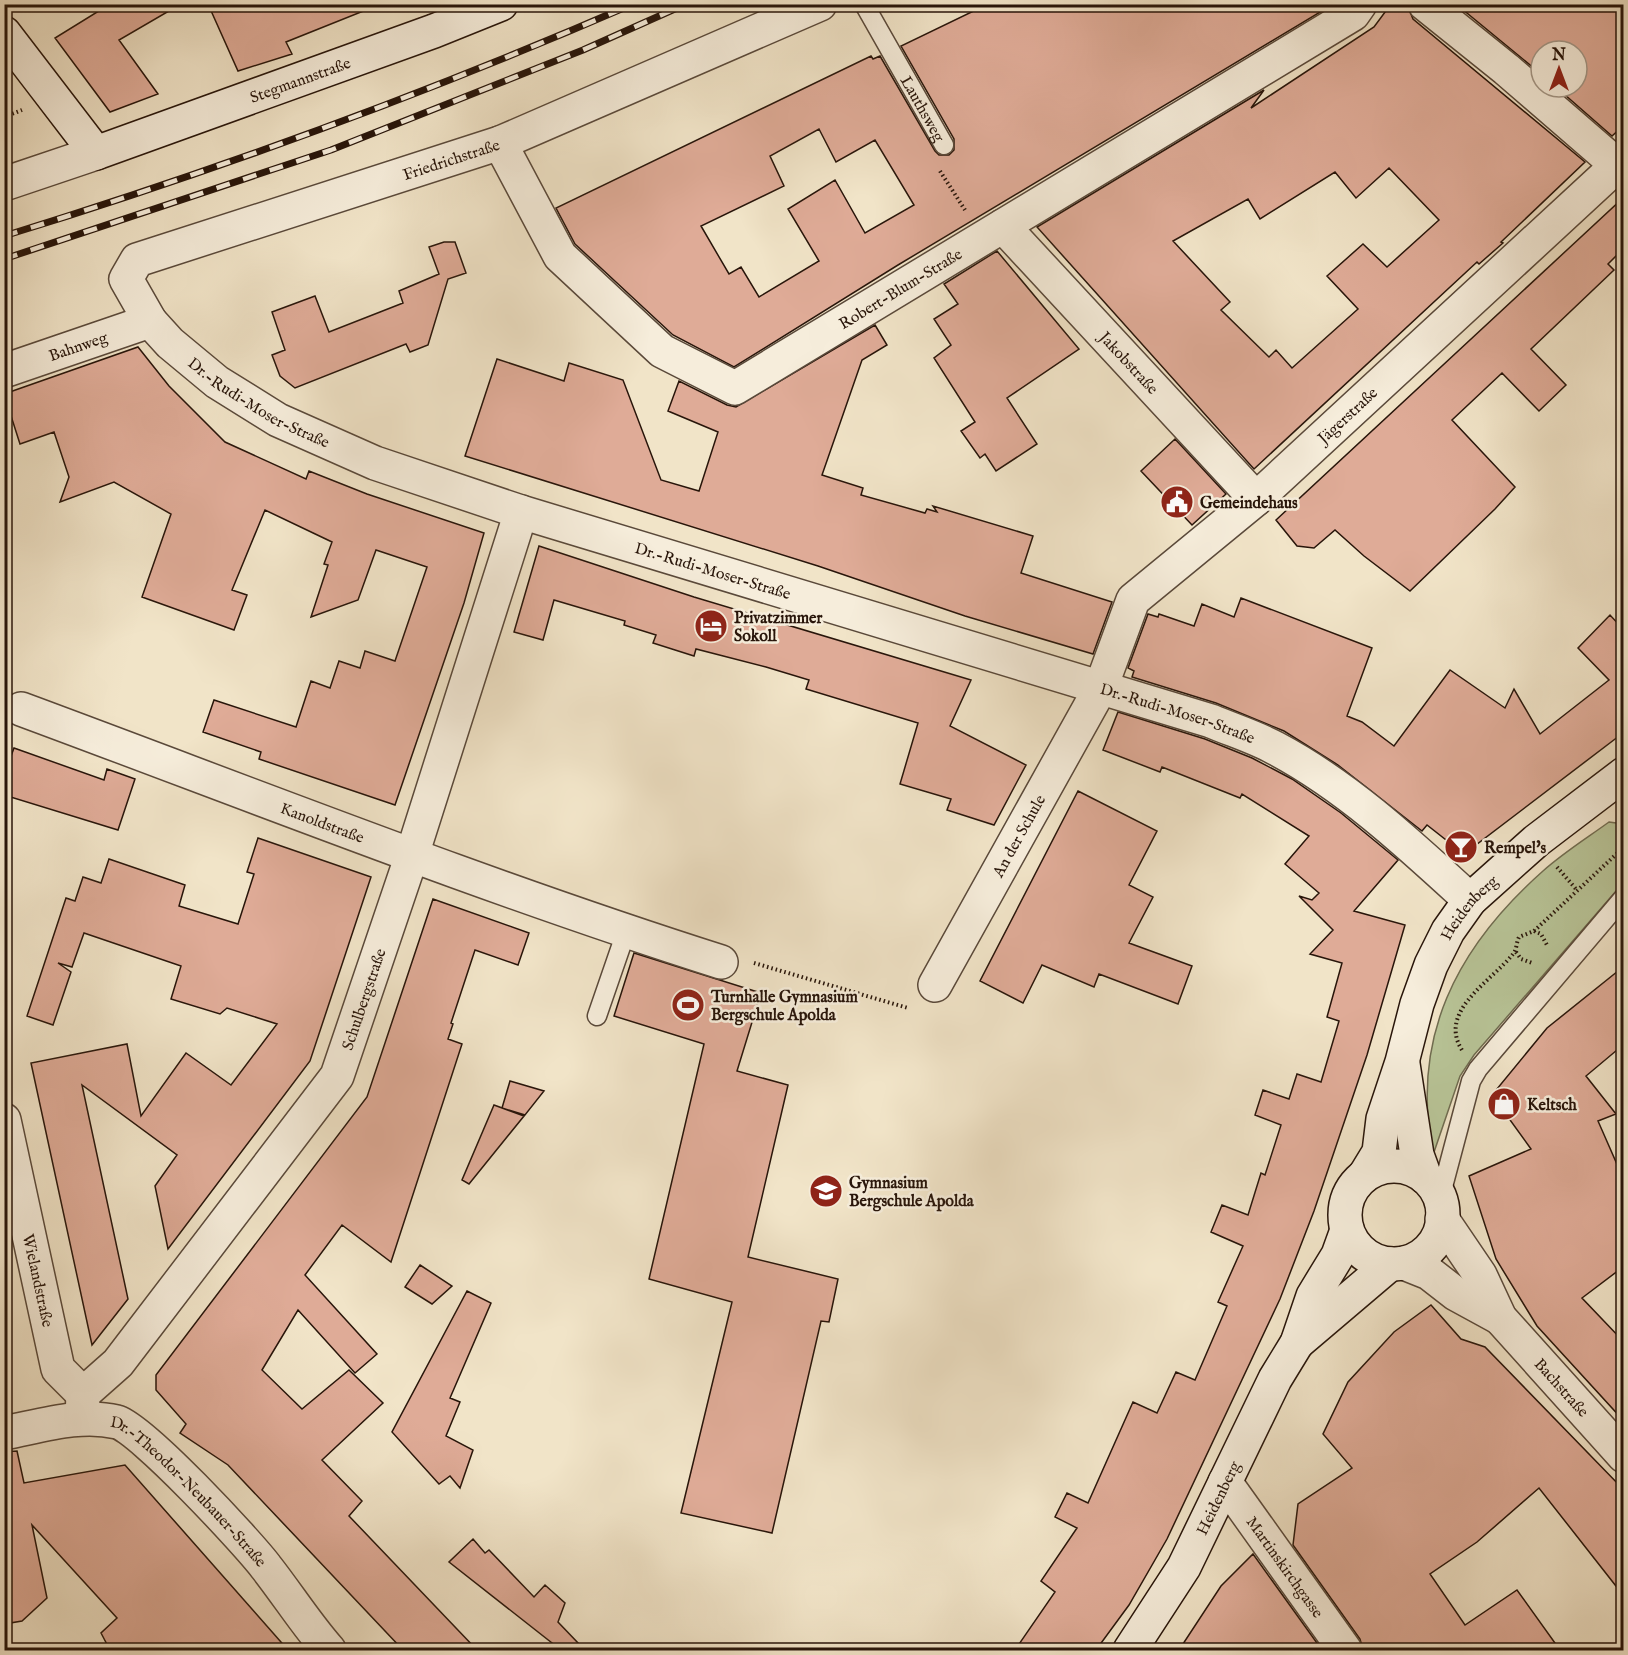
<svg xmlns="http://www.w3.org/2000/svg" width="1628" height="1655" font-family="'IM FELL English',serif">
	<rect width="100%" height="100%" fill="#f1e4c8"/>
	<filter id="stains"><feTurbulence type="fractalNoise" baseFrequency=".00333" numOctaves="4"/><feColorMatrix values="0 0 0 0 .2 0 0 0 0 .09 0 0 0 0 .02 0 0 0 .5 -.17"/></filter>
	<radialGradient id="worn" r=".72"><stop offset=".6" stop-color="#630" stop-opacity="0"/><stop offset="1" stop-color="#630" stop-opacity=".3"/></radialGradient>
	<!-- green -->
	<path fill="#b8c497" stroke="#706c50" stroke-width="1.5" d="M 1609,822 L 1623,824 L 1623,883 L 1474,1055 L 1460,1076 L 1433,1155 C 1410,1038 1456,948 1543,871 C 1563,853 1587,838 1609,822 Z"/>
	<!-- building -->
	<path fill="#dfab97" stroke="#28150a" stroke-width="1.5" fill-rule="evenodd" d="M 110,4 L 181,4 L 119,40 L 158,94 L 110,112 L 55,38 Z
		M 208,4 L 376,4 L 376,6 L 286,42 L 292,54 L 238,71 Z
		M 988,4 L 1327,4 L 1322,11 L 898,265 L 734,367 L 673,335 L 575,244 L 556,208 L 871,56 L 873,59 L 880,56 L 935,151 L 939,155 L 949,155 L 954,150 L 954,139 L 901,46 ZM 819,129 L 836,162 L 875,140 L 914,205 L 865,233 L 835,180 L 788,209 L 819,261 L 759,297 L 741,267 L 729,274 L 701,226 L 784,186 L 770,156 Z
		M 1391,4 L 1407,4 L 1413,19 L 1585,162 L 1501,242 L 1503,243 L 1479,264 L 1477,262 L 1254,469 L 1037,227 L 1264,90 L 1251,108 L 1374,27 ZM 1389,168 L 1439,220 L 1387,267 L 1363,244 L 1327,276 L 1358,309 L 1292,368 L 1276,350 L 1269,357 L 1221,310 L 1230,302 L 1173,241 L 1248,199 L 1260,219 L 1335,172 L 1356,198 Z
		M 1456,4 L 1623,4 L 1623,126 L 1612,136 L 1556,87 L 1577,87 L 1577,51 L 1541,51 L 1541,74 Z
		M 1623,198 L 1623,249 L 1608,264 L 1614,270 L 1531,349 L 1566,385 L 1539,411 L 1502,373 L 1452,420 L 1515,487 L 1495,509 L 1410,591 L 1364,556 L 1335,530 L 1314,548 L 1297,546 L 1276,520 Z
		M 444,242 L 455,242 L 466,273 L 448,279 L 428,345 L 410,352 L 406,344 L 295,388 L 280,376 L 272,355 L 285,350 L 272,312 L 315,296 L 329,332 L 403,303 L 399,291 L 439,274 L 429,247 Z
		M 997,251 L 1079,349 L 1007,398 L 1037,444 L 996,471 L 985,454 L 980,458 L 961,431 L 975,422 L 934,358 L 951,345 L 934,319 L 958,304 L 944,284 Z
		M 875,325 L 887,345 L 862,360 L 822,475 L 863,488 L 861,495 L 925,513 L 927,509 L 937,512 L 933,506 L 1033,536 L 1021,573 L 1112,602 L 1093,654 L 965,616 L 818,566 L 465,456 L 497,359 L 564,381 L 569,363 L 623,380 L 661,480 L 699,491 L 718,432 L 668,411 L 679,381 L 727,405 L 736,407 Z
		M 138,347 L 169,386 L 225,442 L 306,479 L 309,471 L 367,494 L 484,533 L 464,603 L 395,805 L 259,759 L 261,752 L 203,732 L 214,700 L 296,727 L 311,681 L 330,688 L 339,661 L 360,668 L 365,651 L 395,661 L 427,567 L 376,550 L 358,600 L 311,617 L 328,565 L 324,564 L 332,542 L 265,510 L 232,590 L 247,595 L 234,630 L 142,597 L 171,514 L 114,482 L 60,502 L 69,477 L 54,432 L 20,444 L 4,394 Z
		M 1175,439 L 1226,494 L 1192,525 L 1141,471 Z
		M 539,546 L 694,597 L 971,680 L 950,726 L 1026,765 L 994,825 L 947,810 L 951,799 L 900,784 L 918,723 L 806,689 L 809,680 L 766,667 L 696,649 L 694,656 L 653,643 L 656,635 L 624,625 L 625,621 L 554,600 L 543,640 L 514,632 Z
		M 1241,598 L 1372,648 L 1347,716 L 1362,722 L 1394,746 L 1450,670 L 1505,708 L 1514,689 L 1540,734 L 1609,680 L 1578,648 L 1610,615 L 1623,629 L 1623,733 L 1464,854 L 1427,825 L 1422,831 L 1338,765 L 1284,731 L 1216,703 L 1132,677 L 1134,671 L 1128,668 L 1148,614 L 1158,617 L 1159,614 L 1194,626 L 1202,604 L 1234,617 Z
		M 1118,712 L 1205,739 L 1252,758 L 1292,779 L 1341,813 L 1398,860 L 1354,911 L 1405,925 L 1367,1055 L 1314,1211 L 1280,1299 L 1167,1539 L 1129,1605 L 1096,1650 L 1015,1650 L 1055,1592 L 1041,1581 L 1077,1528 L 1055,1517 L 1067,1493 L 1088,1503 L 1133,1402 L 1157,1413 L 1176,1372 L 1195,1380 L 1227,1306 L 1218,1302 L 1243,1246 L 1211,1232 L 1222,1205 L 1248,1215 L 1261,1173 L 1265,1175 L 1281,1125 L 1255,1115 L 1263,1090 L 1289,1099 L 1297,1074 L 1321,1082 L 1339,1021 L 1327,1017 L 1342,963 L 1310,954 L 1333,930 L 1299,896 L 1312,900 L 1319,893 L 1285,864 L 1309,836 L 1242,794 L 1240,798 L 1162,767 L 1160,772 L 1103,750 Z
		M 14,748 L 104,780 L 107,769 L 135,779 L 118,830 L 4,795 L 4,775 Z
		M 1078,791 L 1157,831 L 1129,885 L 1153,897 L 1129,943 L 1192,966 L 1178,1004 L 1099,974 L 1094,987 L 1042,965 L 1023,1003 L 980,981 Z
		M 258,838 L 371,877 L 310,1061 L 168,1249 L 155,1186 L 177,1155 L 82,1085 L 128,1299 L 92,1345 L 31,1063 L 127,1044 L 141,1116 L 186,1053 L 231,1085 L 277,1024 L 227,1008 L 220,1014 L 171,999 L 181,966 L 84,933 L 72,967 L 58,963 L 71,972 L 53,1025 L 27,1016 L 66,898 L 75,901 L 83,877 L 101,883 L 109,859 L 185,885 L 179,906 L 238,924 L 254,874 L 247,872 Z
		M 433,899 L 529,933 L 518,965 L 475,950 L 451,1023 L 453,1024 L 448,1039 L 462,1044 L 391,1262 L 342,1225 L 305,1275 L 377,1354 L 355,1373 L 298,1310 L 262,1370 L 302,1409 L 349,1370 L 383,1403 L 322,1460 L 362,1501 L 349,1516 L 477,1650 L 403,1650 L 228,1465 L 180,1433 L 186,1424 L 156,1390 L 156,1375 L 367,1097 Z
		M 634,953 L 761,993 L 737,1071 L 788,1085 L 748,1257 L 838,1279 L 829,1322 L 821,1321 L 772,1533 L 681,1513 L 732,1302 L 649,1279 L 704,1044 L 614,1016 Z
		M 1623,967 L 1623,1045 L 1586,1076 L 1616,1114 L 1598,1121 L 1623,1178 L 1623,1267 L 1582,1298 L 1623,1341 L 1623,1420 L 1537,1326 L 1496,1259 L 1469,1176 L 1531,1149 L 1492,1095 L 1547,1028 Z
		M 510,1081 L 544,1091 L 525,1115 L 502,1108 Z
		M 494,1105 L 524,1116 L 469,1184 L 462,1180 Z
		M 420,1265 L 452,1286 L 432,1304 L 405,1287 Z
		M 467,1291 L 491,1303 L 450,1398 L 460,1402 L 446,1436 L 473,1450 L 460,1488 L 450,1476 L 439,1484 L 392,1432 Z
		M 1431,1305 L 1461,1339 L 1485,1347 L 1623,1489 L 1623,1595 L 1539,1488 L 1477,1542 L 1430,1574 L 1465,1625 L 1517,1590 L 1560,1650 L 1363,1650 L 1360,1639 L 1293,1545 L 1298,1504 L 1352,1468 L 1323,1434 L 1348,1382 L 1394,1332 Z
		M 17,1451 L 24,1483 L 125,1465 L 288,1650 L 110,1650 L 101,1633 L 117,1618 L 32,1525 L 47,1598 L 22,1621 L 4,1624 L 4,1452 Z
		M 473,1539 L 485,1553 L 489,1550 L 534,1597 L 545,1585 L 565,1603 L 558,1622 L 579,1644 L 572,1650 L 561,1650 L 449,1562 Z
		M 1253,1554 L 1322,1650 L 1179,1650 L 1221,1586 Z"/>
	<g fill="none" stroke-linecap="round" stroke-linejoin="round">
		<!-- service casing -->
		<g stroke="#5a493a" stroke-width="21">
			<g id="service">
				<path id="s1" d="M 864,4 L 944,145"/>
				<path d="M 597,1016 L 626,932"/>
				<path d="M 1440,1198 L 1471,1081 L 1478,1069 L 1624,897"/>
			</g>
		</g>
		<!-- minor casing -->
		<g stroke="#5a493a" stroke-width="36">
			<g id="minor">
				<path id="s2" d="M 820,4 L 500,143 L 137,260 L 126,279 L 150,321 L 170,343 L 217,382 L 278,420 L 375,463 L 521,512 L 1211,721 C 1232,730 1255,737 1275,748 C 1347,786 1410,845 1470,900"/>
				<path d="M 1425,4 L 1506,69 L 1624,171"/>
				<path id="s3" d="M 500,143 L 560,256 L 662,351 L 735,388 L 1353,14 L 1360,4"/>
				<path d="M 4,184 L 96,153"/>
				<path id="s4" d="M 1003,226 L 1256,499"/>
				<path id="s5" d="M 4,371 L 150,321"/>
				<path id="s6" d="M 21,709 C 253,795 485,887 721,962"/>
				<path id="s7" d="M 935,985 L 1101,687 L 1133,600 L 1256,499 L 1624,159"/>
				<path id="s8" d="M 4,1120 L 58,1369 L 83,1394"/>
				<path id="s9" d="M 1442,1219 L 1480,1275 L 1500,1318 L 1624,1456"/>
				<path d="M 1404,1263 L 1429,1273 L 1456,1294 L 1500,1318"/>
				<path id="s10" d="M 82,1418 L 83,1394 L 118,1363 L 337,1076 L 412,855 L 521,512"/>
				<path id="s11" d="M 1225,1482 L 1345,1650"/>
			</g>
		</g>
		<!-- tertiary casing -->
		<g stroke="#5a493a" stroke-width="36">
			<g id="tertiary">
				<path id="s12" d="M 4,1433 C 41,1426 80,1413 117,1422 C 140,1427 248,1543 266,1567 C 288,1595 306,1624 329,1650"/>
			</g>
		</g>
		<!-- secondary casing -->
		<g stroke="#28150a" stroke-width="36">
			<g id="secondary">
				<path id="s13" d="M 4,33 L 96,153 L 434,31 L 501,4"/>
				<path d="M 1403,1064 L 1417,1155 L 1425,1177"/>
				<circle cx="1394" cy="1215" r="49"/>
				<path id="s14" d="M 1365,1175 L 1379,1152 L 1383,1119 L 1402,1062 L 1417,1004 L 1431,965 L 1448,931 L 1470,900 L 1536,841 L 1624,774"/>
				<path d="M 1297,1343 L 1390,1264"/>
				<path id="s15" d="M 1130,1650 L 1184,1567 L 1275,1379 L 1297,1343 L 1313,1296 L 1338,1255 L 1347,1230"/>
			</g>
		</g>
		<!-- path -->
		<path stroke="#28150a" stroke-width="4" stroke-dasharray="1.5 3" stroke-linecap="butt" d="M 4,117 L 22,110
			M 940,171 L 965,210
			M 1557,867 L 1576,889
			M 1534,931 L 1624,847
			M 1516,952 L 1521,959 L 1532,963
			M 754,963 L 908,1008
			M 1462,1050 C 1437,1011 1492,981 1513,954 C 1517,950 1516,943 1519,937 L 1534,931 L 1541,934 L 1547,945"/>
		<!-- service -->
		<use href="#service" stroke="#f6eddb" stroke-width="18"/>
		<!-- minor -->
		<use href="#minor" stroke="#f6eddb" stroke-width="33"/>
		<!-- tertiary -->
		<use href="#tertiary" stroke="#f6eddb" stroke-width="33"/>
		<!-- secondary -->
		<use href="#secondary" stroke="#f6eddb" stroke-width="33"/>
		<!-- rail casing -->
		<g stroke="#28150a" stroke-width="7">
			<path id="rail" d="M 4,236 C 218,170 428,93 633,4
				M 4,259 L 331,150 L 583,50 L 686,4"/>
		</g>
		<!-- rail -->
		<use href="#rail" stroke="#f6eddb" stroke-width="4.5" stroke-dasharray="14" stroke-linecap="butt"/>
	</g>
	<!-- icons -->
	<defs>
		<g id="civic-disc" transform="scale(1.725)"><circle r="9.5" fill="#8f2418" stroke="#f6eddb"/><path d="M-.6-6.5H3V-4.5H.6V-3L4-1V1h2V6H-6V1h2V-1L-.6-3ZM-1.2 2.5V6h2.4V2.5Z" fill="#fff"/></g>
		<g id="hotel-disc" transform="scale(1.725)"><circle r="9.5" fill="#8f2418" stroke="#f6eddb"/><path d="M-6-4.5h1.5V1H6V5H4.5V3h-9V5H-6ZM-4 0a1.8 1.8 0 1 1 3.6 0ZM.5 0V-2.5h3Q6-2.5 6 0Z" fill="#fff"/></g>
		<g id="bar-disc" transform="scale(1.725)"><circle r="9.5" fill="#8f2418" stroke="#f6eddb"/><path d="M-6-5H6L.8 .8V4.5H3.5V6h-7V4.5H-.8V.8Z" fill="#fff"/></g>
		<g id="stadium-disc" transform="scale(1.725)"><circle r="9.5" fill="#8f2418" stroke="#f6eddb"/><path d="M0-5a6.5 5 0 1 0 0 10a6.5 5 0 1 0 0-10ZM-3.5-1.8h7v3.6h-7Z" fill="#fff"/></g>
		<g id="shop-disc" transform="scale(1.725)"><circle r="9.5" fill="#8f2418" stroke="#f6eddb"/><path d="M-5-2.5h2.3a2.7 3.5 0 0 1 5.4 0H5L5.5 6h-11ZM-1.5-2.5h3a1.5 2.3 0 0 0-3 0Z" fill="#fff"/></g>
		<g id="school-disc" transform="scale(1.725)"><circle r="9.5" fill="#8f2418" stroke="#f6eddb"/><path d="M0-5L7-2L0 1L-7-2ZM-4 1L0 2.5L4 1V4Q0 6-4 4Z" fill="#fff"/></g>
	</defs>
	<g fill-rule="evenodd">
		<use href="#civic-disc" x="1177" y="502"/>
		<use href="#hotel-disc" x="711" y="626"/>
		<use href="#bar-disc" x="1461" y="847"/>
		<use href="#stadium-disc" x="688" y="1005"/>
		<use href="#shop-disc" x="1504" y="1104"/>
		<use href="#school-disc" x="826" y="1191"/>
	</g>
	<g text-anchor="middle" stroke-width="5" stroke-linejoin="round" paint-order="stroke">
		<!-- street labels -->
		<g font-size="16" fill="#28150a" stroke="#f6eddb">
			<text dy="6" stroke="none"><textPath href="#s13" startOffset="368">Stegmannstraße</textPath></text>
			<text dy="6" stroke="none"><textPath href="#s1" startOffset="120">Lauthsweg</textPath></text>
			<text transform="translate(451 159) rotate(-18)" y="6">Friedrichstraße</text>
			<text dy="6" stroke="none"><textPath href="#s3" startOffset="542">Robert-Blum-Straße</textPath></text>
			<text dy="6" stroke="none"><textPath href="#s5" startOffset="78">Bahnweg</textPath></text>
			<text dy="6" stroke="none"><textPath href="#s4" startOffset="186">Jakobstraße</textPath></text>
			<text dy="6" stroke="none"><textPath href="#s2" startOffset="938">Dr.-Rudi-Moser-Straße</textPath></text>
			<text dy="6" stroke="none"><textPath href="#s7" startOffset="717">Jägerstraße</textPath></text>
			<text dy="6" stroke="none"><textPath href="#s2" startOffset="1424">Dr.-Rudi-Moser-Straße</textPath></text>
			<text dy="6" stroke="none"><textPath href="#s2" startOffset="1910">Dr.-Rudi-Moser-Straße</textPath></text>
			<text dy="6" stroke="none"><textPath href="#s6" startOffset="322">Kanoldstraße</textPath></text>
			<text dy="6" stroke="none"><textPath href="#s7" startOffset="171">An der Schule</textPath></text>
			<text dy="6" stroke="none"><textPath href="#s14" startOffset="291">Heidenberg</textPath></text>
			<text dy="6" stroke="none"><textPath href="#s10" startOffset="513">Schulbergstraße</textPath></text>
			<text dy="6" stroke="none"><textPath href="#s8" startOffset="164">Wielandstraße</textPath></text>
			<text dy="6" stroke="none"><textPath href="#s9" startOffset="208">Bachstraße</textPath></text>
			<text dy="6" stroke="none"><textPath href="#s12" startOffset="214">Dr.-Theodor-Neubauer-Straße</textPath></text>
			<text dy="6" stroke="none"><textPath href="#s15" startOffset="176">Heidenberg</textPath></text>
			<text dy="6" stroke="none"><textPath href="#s11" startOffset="104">Martinskirchgasse</textPath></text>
		</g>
		<!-- poi labels -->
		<g font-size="16" font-weight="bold" fill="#28150a" stroke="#f6eddb" text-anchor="start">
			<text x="1200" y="508">Gemeindehaus</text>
			<text x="734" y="623">Privatzimmer<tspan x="734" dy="18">Sokoll</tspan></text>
			<text x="1484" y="853">Rempel's</text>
			<text x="711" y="1002">Turnhalle Gymnasium<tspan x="711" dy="18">Bergschule Apolda</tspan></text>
			<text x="1527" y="1110">Keltsch</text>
			<text x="849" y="1188">Gymnasium<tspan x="849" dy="18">Bergschule Apolda</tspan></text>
		</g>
	</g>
	<!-- margin -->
	<rect width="1628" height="1655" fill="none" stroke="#f1e4c8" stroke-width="24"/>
	<rect x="6" y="6" width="1616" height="1643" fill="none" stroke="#28150a" stroke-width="3"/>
	<rect x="12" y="12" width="1604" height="1631" fill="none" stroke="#28150a" stroke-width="1.5"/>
	<!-- north arrow -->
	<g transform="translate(1559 69)"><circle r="28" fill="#f6eddb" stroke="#a49787" stroke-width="1.5"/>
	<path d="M0-4.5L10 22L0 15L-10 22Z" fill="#8f2418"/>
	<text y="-9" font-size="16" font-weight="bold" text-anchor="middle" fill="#28150a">N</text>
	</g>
	<rect width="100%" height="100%" filter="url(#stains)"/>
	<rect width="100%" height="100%" fill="url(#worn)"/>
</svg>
